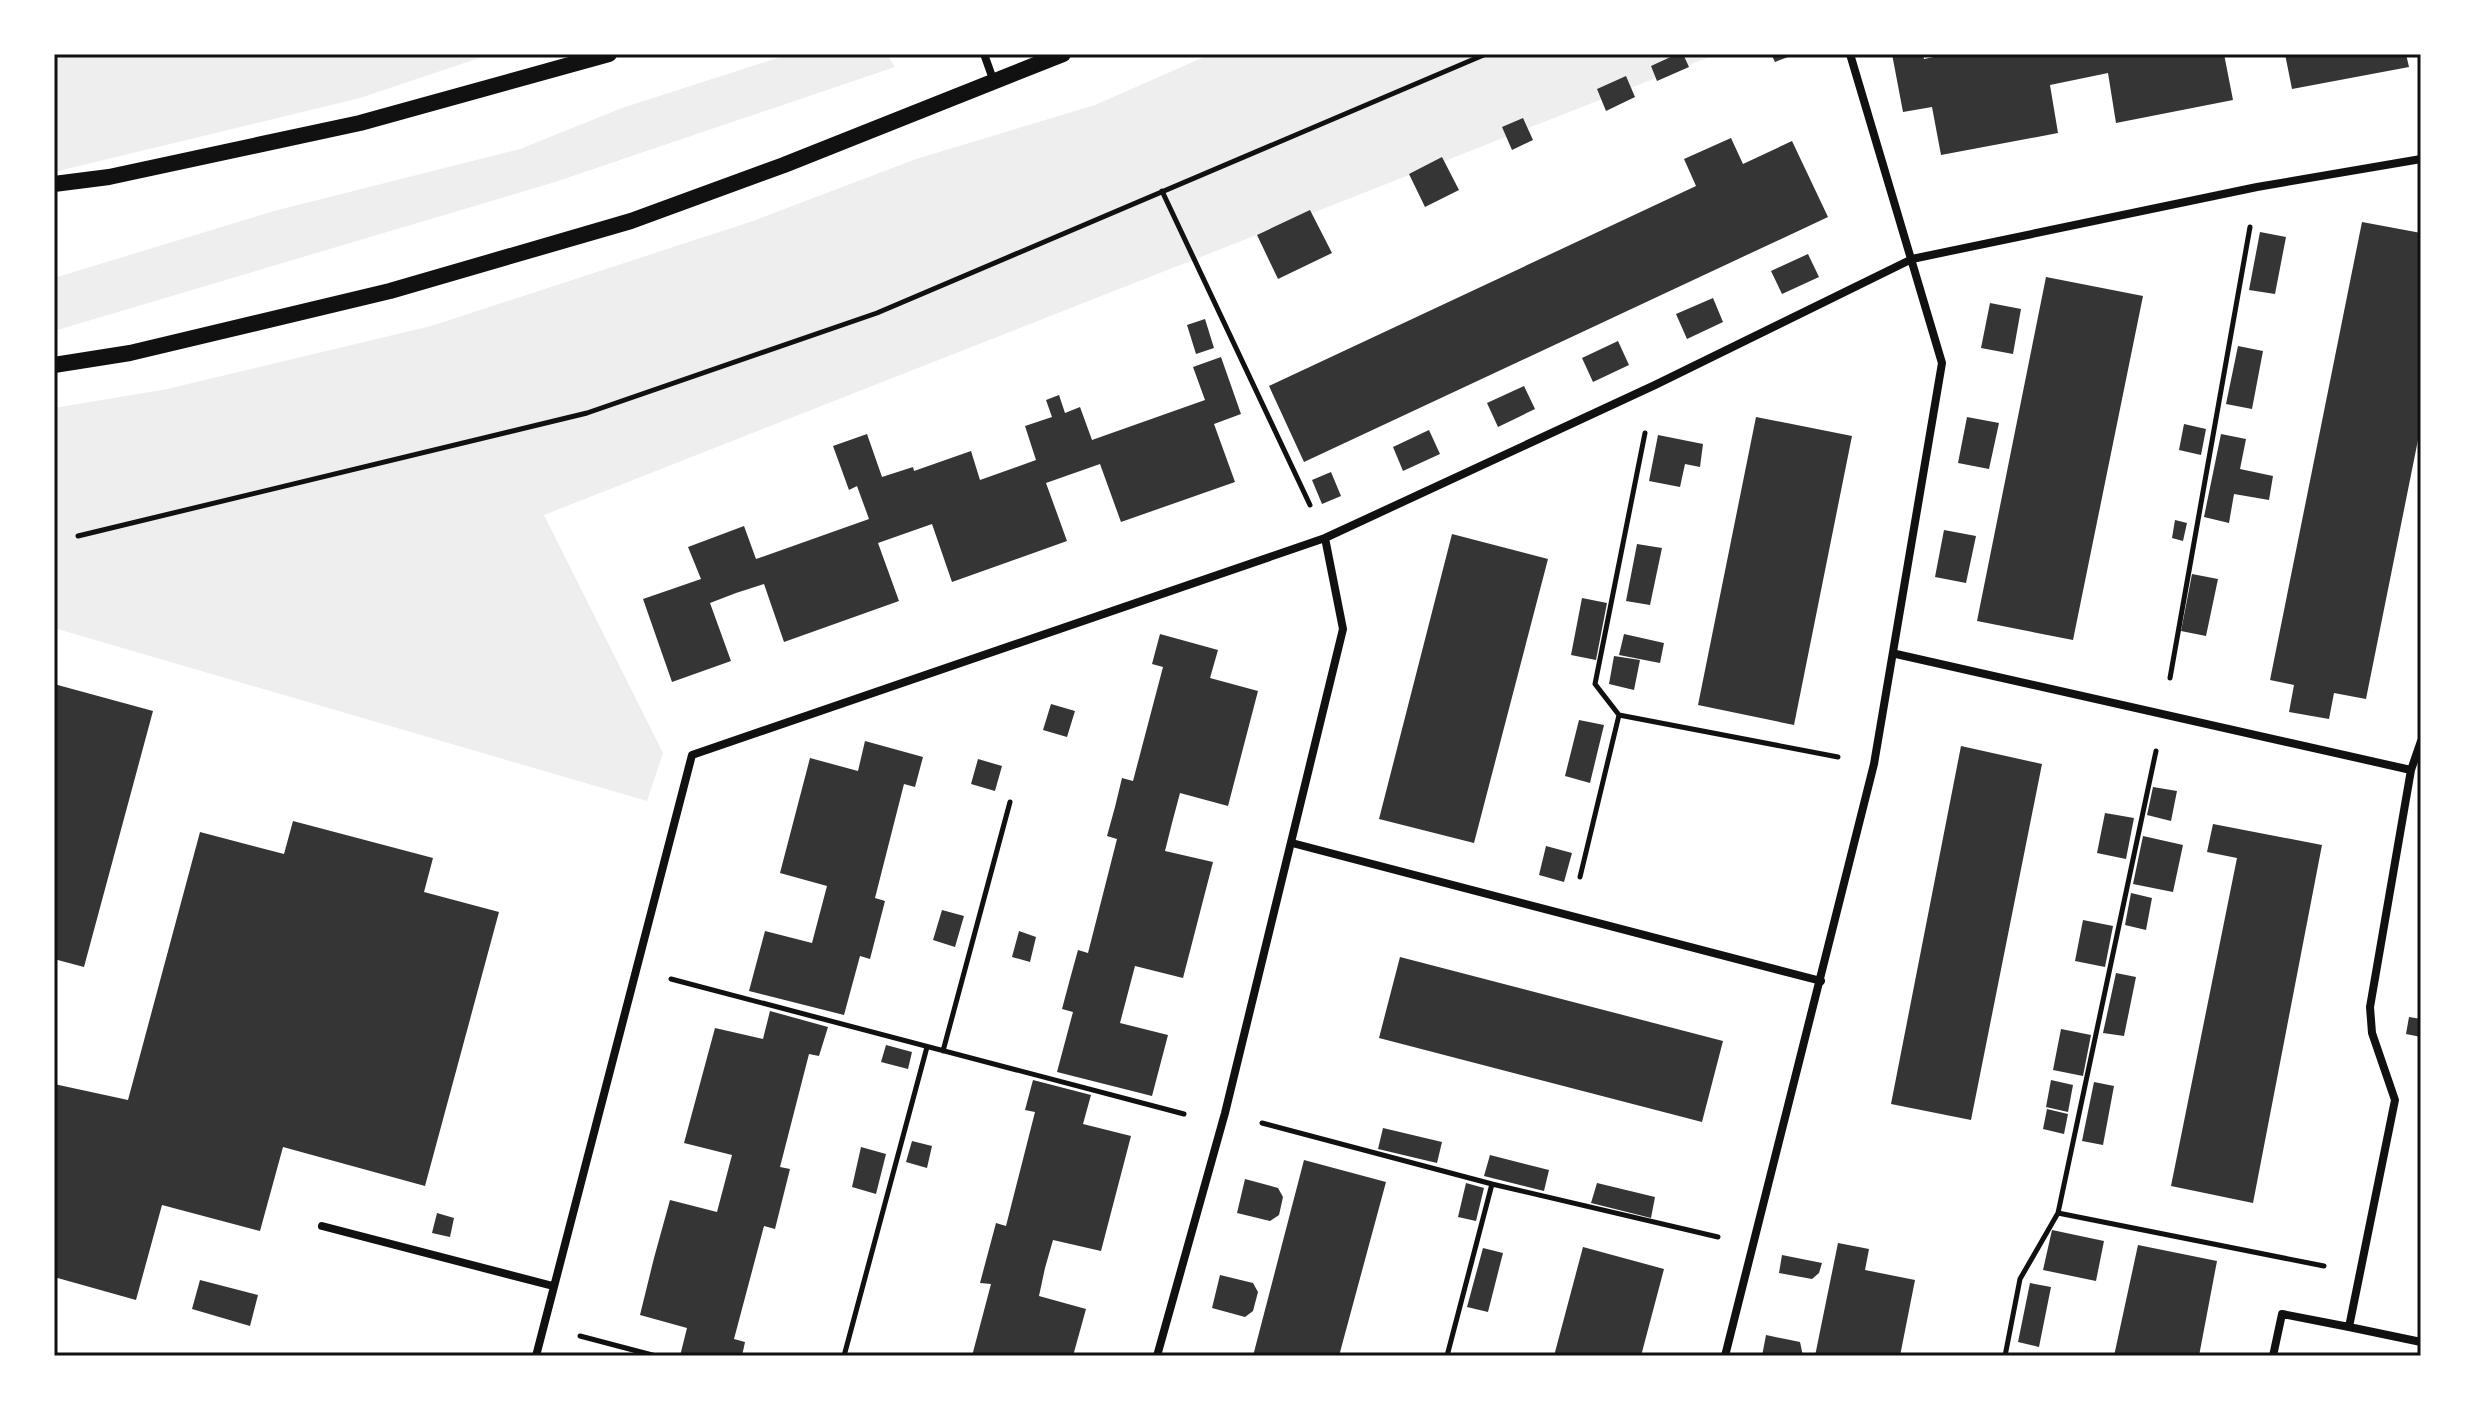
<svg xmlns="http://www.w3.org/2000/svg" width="2475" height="1410" font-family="Georgia,serif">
	<rect width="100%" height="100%" fill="#fff"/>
	<!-- green -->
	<path fill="#eee" d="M 54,54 L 491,54 L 360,98 L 54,172 Z
		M 790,54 L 887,54 L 895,67 L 555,182 L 54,331 L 54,278 L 274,211 L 520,149 L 622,108 Z
		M 1211,54 L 1717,54 L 544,515 L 663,753 L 647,801 L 54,628 L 54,408 L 167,389 L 431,326 L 753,221 L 916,159 L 1095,105 Z"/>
	<!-- building -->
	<path fill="#353535" d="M 1677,54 L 1683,54 L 1689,67 L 1657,81 L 1651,66 Z
		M 1771,54 L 1796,54 L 1775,62 Z
		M 1892,54 L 1923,54 L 1924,59 L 1948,54 L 2224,54 L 2233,100 L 2116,123 L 2108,73 L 2050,85 L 2058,133 L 1941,155 L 1932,107 L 1903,112 Z
		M 2285,54 L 2406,54 L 2409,67 L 2292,89 Z
		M 1626,76 L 1635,97 L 1606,111 L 1597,89 Z
		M 1523,118 L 1533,140 L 1512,150 L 1502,127 Z
		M 1731,138 L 1743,164 L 1792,141 L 1828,217 L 1304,462 L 1269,386 L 1696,186 L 1684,159 Z
		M 1442,157 L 1459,190 L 1425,207 L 1409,174 Z
		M 1310,210 L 1332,253 L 1278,279 L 1257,235 Z
		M 2362,222 L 2421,233 L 2421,425 L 2366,699 L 2334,693 L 2329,719 L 2289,712 L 2294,685 L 2270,680 Z
		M 2260,232 L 2286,237 L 2275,294 L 2249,290 Z
		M 1808,254 L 1819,277 L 1782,294 L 1771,271 Z
		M 2046,277 L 2143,296 L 2073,640 L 1977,621 Z
		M 1713,298 L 1723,322 L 1687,339 L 1676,314 Z
		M 1990,303 L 2021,309 L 2013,354 L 1981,348 Z
		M 1205,319 L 1214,348 L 1196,354 L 1187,325 Z
		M 1618,341 L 1629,365 L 1593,382 L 1582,358 Z
		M 2238,346 L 2263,351 L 2252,409 L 2226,404 Z
		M 1221,357 L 1241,414 L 1214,424 L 1235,482 L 1121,522 L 1100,464 L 1046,483 L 1067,541 L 952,582 L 932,524 L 878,543 L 899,601 L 784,642 L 764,584 L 736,593 L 710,603 L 731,661 L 672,682 L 643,599 L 701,579 L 688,547 L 744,526 L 756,559 L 869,519 L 857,486 L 849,490 L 833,446 L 867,434 L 882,477 L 913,467 L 914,471 L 971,451 L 980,480 L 1036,460 L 1025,426 L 1052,417 L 1046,400 L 1059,395 L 1065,413 L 1080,407 L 1092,440 L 1205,400 L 1193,367 Z
		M 1524,386 L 1535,409 L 1498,427 L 1487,403 Z
		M 1756,417 L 1852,436 L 1794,725 L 1698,705 Z
		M 1967,417 L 1999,423 L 1989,469 L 1958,463 Z
		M 2184,424 L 2206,429 L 2201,455 L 2179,450 Z
		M 1429,430 L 1440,454 L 1403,471 L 1393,447 Z
		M 2221,434 L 2246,439 L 2240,469 L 2273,476 L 2269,500 L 2234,494 L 2229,523 L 2204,517 Z
		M 1658,435 L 1703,444 L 1700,467 L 1685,464 L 1680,487 L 1649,481 Z
		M 1331,472 L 1341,496 L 1322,504 L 1312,480 Z
		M 2175,520 L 2187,523 L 2183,541 L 2172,538 Z
		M 1944,530 L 1976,536 L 1966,583 L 1935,577 Z
		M 1452,534 L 1548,559 L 1474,843 L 1379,819 Z
		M 1637,544 L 1662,548 L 1650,605 L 1626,601 Z
		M 2192,574 L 2218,579 L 2206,636 L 2181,631 Z
		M 1582,598 L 1607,603 L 1596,660 L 1571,655 Z
		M 1160,634 L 1218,650 L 1210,678 L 1258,691 L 1228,806 L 1180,793 L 1172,823 L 1165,851 L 1213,862 L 1183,978 L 1135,966 L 1120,1023 L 1168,1035 L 1152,1096 L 1057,1072 L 1073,1012 L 1062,1009 L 1070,979 L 1078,950 L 1088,953 L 1117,839 L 1107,836 L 1115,807 L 1122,778 L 1133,781 L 1163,667 L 1152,664 Z
		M 1624,634 L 1664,643 L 1660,663 L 1619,655 Z
		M 1614,656 L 1640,660 L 1634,690 L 1609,684 Z
		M 54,684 L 153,711 L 84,967 L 54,959 Z
		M 1051,704 L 1075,711 L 1067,737 L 1043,730 Z
		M 1579,720 L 1604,725 L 1590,783 L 1565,776 Z
		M 865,741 L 923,757 L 915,787 L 904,784 L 875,898 L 885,901 L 870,959 L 860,956 L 844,1015 L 749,991 L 765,931 L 812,943 L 827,886 L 780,873 L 810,758 L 858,771 Z
		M 1961,746 L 2042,764 L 1971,1120 L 1891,1104 Z
		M 978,759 L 1002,766 L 995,791 L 971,784 Z
		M 2153,787 L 2177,791 L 2171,821 L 2147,815 Z
		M 2105,813 L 2134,818 L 2126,859 L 2097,853 Z
		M 293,821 L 433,858 L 424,892 L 499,912 L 425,1186 L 283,1147 L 260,1231 L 162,1205 L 136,1300 L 54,1277 L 54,1084 L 128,1100 L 200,832 L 284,854 Z
		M 2213,824 L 2322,845 L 2253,1203 L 2171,1186 L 2237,858 L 2207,852 Z
		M 2143,836 L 2183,845 L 2173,892 L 2133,884 Z
		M 1546,846 L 1572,853 L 1564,882 L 1539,875 Z
		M 2131,893 L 2152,898 L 2146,930 L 2125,925 Z
		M 942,910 L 964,916 L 955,947 L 933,940 Z
		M 2083,920 L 2113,926 L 2105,967 L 2075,961 Z
		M 1019,931 L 1036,937 L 1030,962 L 1012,957 Z
		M 1400,957 L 1723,1041 L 1702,1122 L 1379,1038 Z
		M 2116,973 L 2136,977 L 2124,1036 L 2103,1033 Z
		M 770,1011 L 828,1027 L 819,1056 L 809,1054 L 780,1167 L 790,1169 L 775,1229 L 764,1226 L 734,1339 L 745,1342 L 742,1356 L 680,1356 L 687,1328 L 640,1315 L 654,1258 L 670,1200 L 717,1212 L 732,1155 L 684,1143 L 715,1028 L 763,1039 Z
		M 2409,1017 L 2421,1019 L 2421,1037 L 2406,1034 Z
		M 2061,1029 L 2091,1035 L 2083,1076 L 2053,1070 Z
		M 886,1045 L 912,1052 L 908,1069 L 881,1062 Z
		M 1033,1080 L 1091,1095 L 1083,1124 L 1131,1136 L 1101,1251 L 1053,1240 L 1045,1268 L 1039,1296 L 1086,1309 L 1073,1356 L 972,1356 L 991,1284 L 980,1283 L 996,1223 L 1006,1226 L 1035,1112 L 1025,1110 Z
		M 2051,1080 L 2073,1085 L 2068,1112 L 2046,1107 Z
		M 2094,1082 L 2114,1086 L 2103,1145 L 2082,1141 Z
		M 2047,1109 L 2068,1114 L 2064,1134 L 2043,1129 Z
		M 1383,1128 L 1442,1142 L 1437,1163 L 1378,1149 Z
		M 912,1141 L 932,1146 L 927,1168 L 906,1162 Z
		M 861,1147 L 886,1154 L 876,1194 L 852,1187 Z
		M 1490,1155 L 1549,1170 L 1544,1191 L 1484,1176 Z
		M 1304,1160 L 1386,1182 L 1339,1356 L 1253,1356 Z
		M 1245,1179 L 1278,1188 L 1283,1197 L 1279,1215 L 1270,1221 L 1237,1213 Z
		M 1466,1183 L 1484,1188 L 1476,1221 L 1458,1217 Z
		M 1597,1183 L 1655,1197 L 1651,1218 L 1591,1203 Z
		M 437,1213 L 454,1218 L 450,1237 L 432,1233 Z
		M 2052,1230 L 2104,1241 L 2096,1281 L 2043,1270 Z
		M 1838,1243 L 1869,1249 L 1865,1270 L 1915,1280 L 1900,1356 L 1815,1356 Z
		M 2138,1245 L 2217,1261 L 2199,1356 L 2114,1356 Z
		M 1583,1247 L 1664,1269 L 1641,1356 L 1554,1356 Z
		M 1483,1248 L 1503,1253 L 1488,1312 L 1467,1307 Z
		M 1782,1255 L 1822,1263 L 1819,1273 L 1812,1279 L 1779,1273 Z
		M 1220,1275 L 1253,1283 L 1258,1292 L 1253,1311 L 1245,1317 L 1212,1308 Z
		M 200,1280 L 258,1295 L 250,1326 L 192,1309 Z
		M 2030,1283 L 2051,1287 L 2039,1347 L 2018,1342 Z
		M 1766,1335 L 1800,1342 L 1803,1356 L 1762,1356 Z"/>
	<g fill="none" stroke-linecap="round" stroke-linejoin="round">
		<!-- path -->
		<path stroke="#111" stroke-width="5" d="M 1162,191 L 1310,505
			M 78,536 L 587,413 L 877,313 L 1486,54
			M 2170,678 L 2250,227
			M 1619,715 L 1595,684 L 1645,433
			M 1580,877 L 1619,715 L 1838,757
			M 671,979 L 1184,1114
			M 943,1051 L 1010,802
			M 1262,1123 L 1492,1184 L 1718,1237
			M 2058,1213 L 2324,1266
			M 580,1336 L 656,1356
			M 844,1356 L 927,1047
			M 1447,1356 L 1492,1184
			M 2005,1356 L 2020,1279 L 2058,1213 L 2156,751"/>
		<!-- minor -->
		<path stroke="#111" stroke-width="8" d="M 984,54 L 994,82
			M 1896,654 L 2411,770
			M 1292,843 L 1821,981
			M 322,1226 L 553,1286
			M 2349,1327 L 2421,1342
			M 536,1356 L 692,755 L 1325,538 L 1655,385 L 1912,259 L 2257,187 L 2421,159
			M 1157,1356 L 1225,1113 L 1343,629 L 1325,538
			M 1725,1356 L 1874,764 L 1942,363 L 1850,54
			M 2273,1356 L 2282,1314 L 2349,1327 L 2395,1100 L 2372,1033 L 2370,1007 L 2411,770 L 2421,741"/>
		<!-- secondary -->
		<path stroke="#111" stroke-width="16" d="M 54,184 L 109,177 L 360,123 L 609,54
			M 54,365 L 130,353 L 390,291 L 631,221 L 784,165 L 1063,54"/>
	</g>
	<!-- border -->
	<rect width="2475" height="1410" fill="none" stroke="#ffffff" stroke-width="112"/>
	<rect x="56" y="56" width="2363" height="1298" fill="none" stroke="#111" stroke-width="3"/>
</svg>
